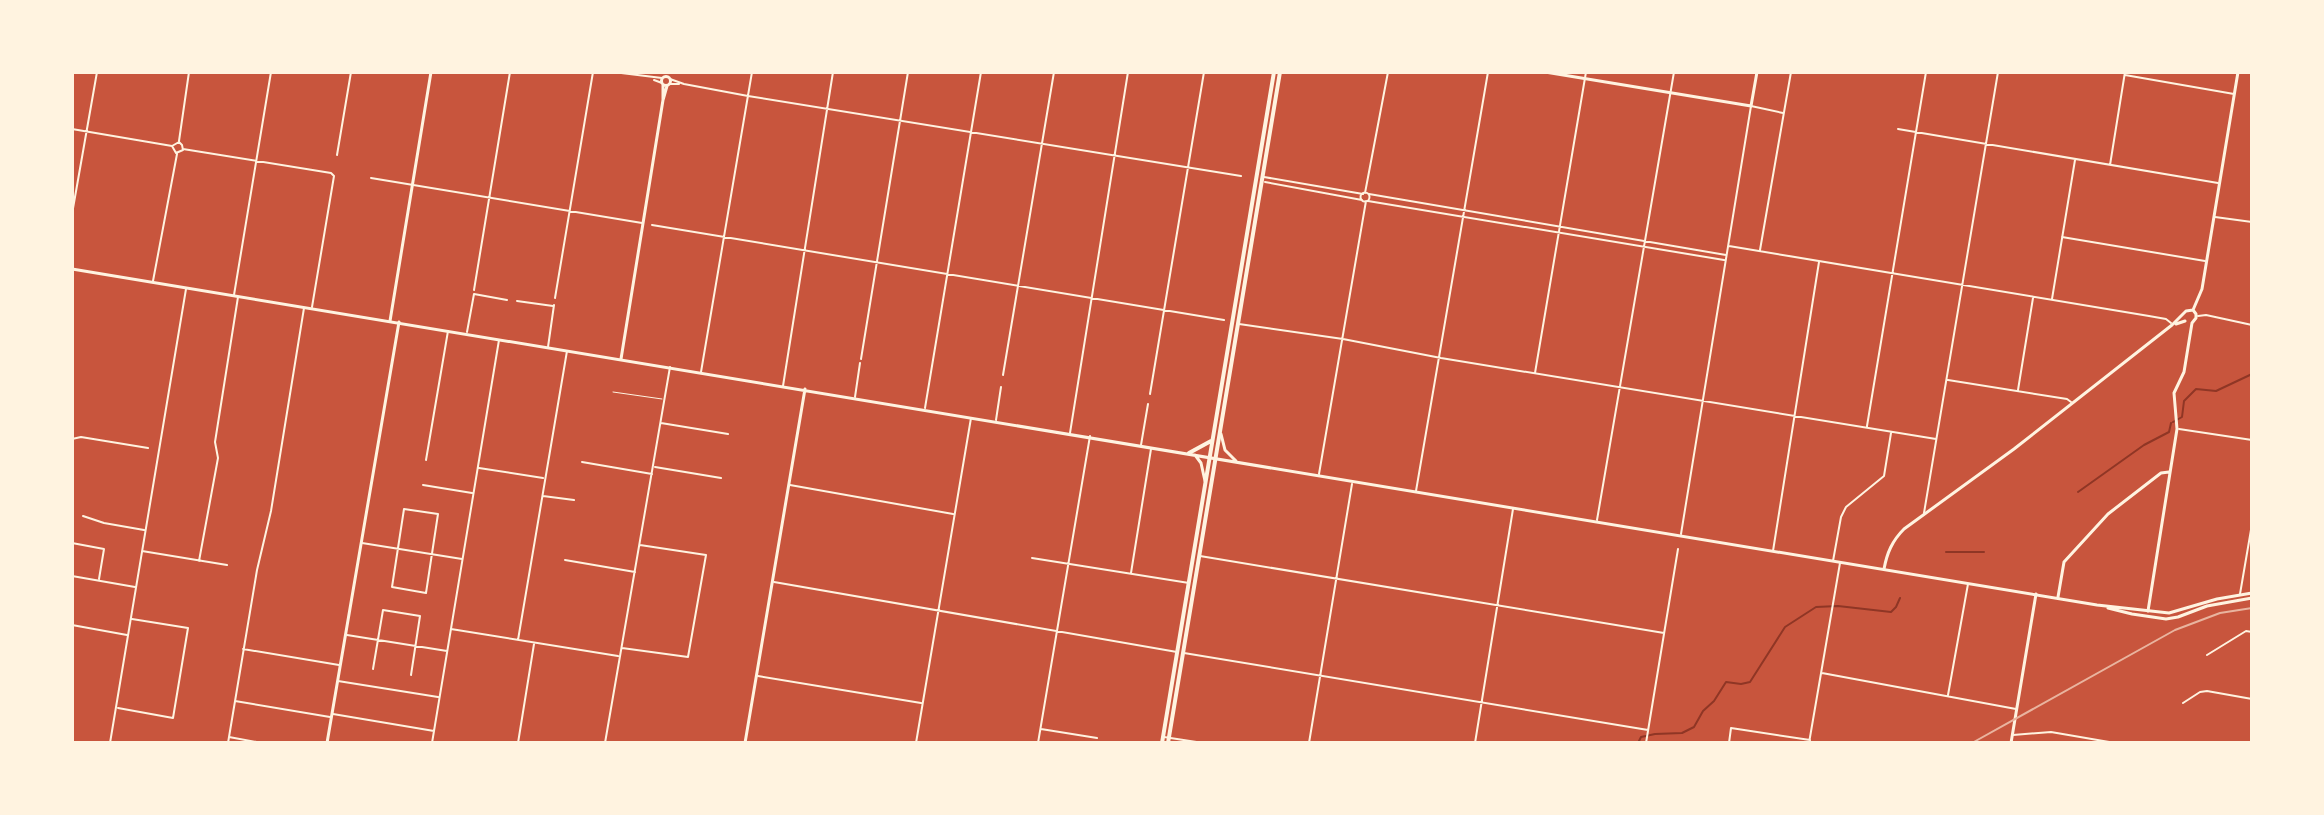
<svg xmlns="http://www.w3.org/2000/svg" width="2324" height="815" font-family="Raleway,sans-serif">
	<rect width="100%" height="100%" fill="#c8553d"/>
	<g fill="none" stroke-linecap="round" stroke-linejoin="round">
		<!-- stream -->
		<path stroke="#8f3625" stroke-width="2" d="M 2173,422 L 2182,417 L 2184,401 L 2196,389 L 2216,391 L 2252,374
			M 2078,492 L 2144,445 L 2169,432 L 2171,423
			M 1946,552 L 1984,552
			M 1638,743 L 1641,737 L 1655,734 L 1682,733 L 1694,727 L 1703,711 L 1714,701 L 1726,682 L 1741,684 L 1750,682 L 1785,627 L 1816,607 L 1838,606 L 1891,612 L 1896,607 L 1900,598"/>
		<!-- service -->
		<path stroke="#fff3e0" stroke-width="1" d="M 613,392 L 662,399"/>
		<!-- pedestrian -->
		<path stroke="#fff3e0" stroke-width="2" d="M 72,543 L 104,549 L 99,579"/>
		<!-- minor -->
		<path stroke="#fff3e0" stroke-width="2" d="M 613,72 L 662,78
			M 2125,75 L 2234,94
			M 670,79 L 684,84 L 748,96 L 1241,176
			M 654,80 L 662,83
			M 669,84 L 679,84
			M 72,129 L 172,146 L 179,142 L 182,145 L 183,150 L 176,153 L 172,146
			M 1898,129 L 2218,183
			M 179,141 L 189,72
			M 183,149 L 331,173 L 334,176 L 312,307
			M 337,155 L 351,72
			M 2110,165 L 2125,72
			M 1264,177 L 1363,194
			M 371,178 L 642,223
			M 1265,182 L 1362,200
			M1360.5 197a4.5 4.5 0 1 1 9 0a4.5 4.5 0 1 1-9 0Z
			M 1365,193 L 1388,72
			M 1369,194 L 1726,255
			M 1368,201 L 1724,260
			M 72,214 L 97,72
			M 2215,217 L 2252,222
			M 652,225 L 1224,320
			M 2062,237 L 2205,261
			M 1729,246 L 2149,316 L 2166,319 L 2171,323
			M 1760,250 L 1791,72
			M 153,281 L 177,154
			M 474,290 L 510,72
			M 234,295 L 271,72
			M 555,298 L 593,72
			M 2052,299 L 2075,160
			M 517,301 L 553,306
			M 2198,316 L 2206,315 L 2252,325
			M 1239,324 L 1343,339 L 1441,358 L 1936,439
			M 467,332 L 474,294 L 507,300
			M 548,347 L 554,305
			M 861,359 L 908,72
			M 701,372 L 752,72
			M 1535,373 L 1586,72
			M 1003,375 L 1054,72
			M 1948,380 L 2067,399 L 2071,402
			M 783,386 L 833,72
			M 2018,390 L 2033,298
			M 1150,394 L 1204,72
			M 855,397 L 860,363
			M 925,408 L 981,72
			M 996,420 L 1001,387
			M 661,423 L 728,434
			M 1867,426 L 1926,72
			M 2179,429 L 2252,440
			M 1070,433 L 1128,72
			M 72,439 L 81,437 L 148,448
			M 1141,445 L 1148,404
			M 426,460 L 448,331
			M 582,462 L 652,474
			M 655,467 L 721,478
			M 479,468 L 543,478
			M 1319,474 L 1366,201
			M 423,485 L 472,493
			M 790,485 L 953,514
			M 1416,491 L 1488,72
			M 543,496 L 574,500
			M 404,509 L 438,514 L 426,593 L 392,587 Z
			M 1924,513 L 1998,72
			M 83,516 L 104,523 L 144,530
			M 1597,520 L 1674,72
			M 1681,534 L 1751,106 L 1783,113
			M 362,543 L 462,559
			M 142,551 L 227,565
			M 1773,551 L 1819,262
			M 1200,556 L 1664,633
			M 1032,558 L 1189,583
			M 565,560 L 635,572
			M 199,561 L 218,458 L 215,442 L 238,297
			M 1833,561 L 1841,517 L 1846,507 L 1884,476 L 1891,433
			M 1131,573 L 1151,449
			M 72,576 L 135,587
			M 774,582 L 1177,652
			M 2240,594 L 2252,524
			M 72,625 L 127,635
			M 451,629 L 618,656
			M 347,635 L 447,651
			M 518,640 L 567,351
			M 622,648 L 688,657 L 706,555 L 640,545
			M 243,649 L 339,665
			M 1184,653 L 1648,730
			M 2207,655 L 2246,631 L 2252,632
			M 373,669 L 383,610 L 420,616 L 411,675
			M 1822,673 L 2016,709
			M 758,676 L 921,703
			M 338,681 L 438,697
			M 1948,695 L 1968,584
			M 235,701 L 330,717
			M 2183,703 L 2200,692 L 2207,691 L 2252,699
			M 118,708 L 173,718 L 188,628 L 132,619
			M 333,714 L 434,731
			M 1041,729 L 1097,738
			M 2013,735 L 2051,732 L 2115,743
			M 229,737 L 262,743
			M 1164,737 L 1203,743
			M 110,743 L 186,289
			M 228,743 L 257,570 L 271,511 L 304,308
			M 432,743 L 499,340
			M 518,743 L 534,644
			M 605,743 L 670,367
			M 916,743 L 971,418
			M 1038,743 L 1090,436
			M 1309,743 L 1352,484
			M 1475,743 L 1513,509
			M 1646,743 L 1678,549
			M 1729,743 L 1731,728 L 1810,740
			M 1809,743 L 1840,563"/>
		<!-- tertiary -->
		<path stroke="#fff3e0" stroke-width="3" d="M 1545,72 L 1751,106 L 1757,72
			M661.5 81a4.5 4.5 0 1 1 9 0a4.5 4.5 0 1 1-9 0Z
			M 663,85 L 663,100 L 667,86
			M 2193,310 L 2202,289 L 2238,72
			M 390,321 L 431,72
			M 2176,324 L 2185,321
			M 621,359 L 663,100
			M 1884,569 C 1887,553 1892,541 1904,529 L 2014,449 L 2172,325 L 2186,311 L 2193,310
			M 2058,597 L 2064,562 L 2108,514 L 2161,473 L 2169,472
			M 2148,611 L 2177,429 L 2174,393 L 2184,372 L 2192,323 L 2196,318 L 2196,314 L 2193,310
			M 327,743 L 399,322
			M 2011,743 L 2036,594
			M 2251,743 L 2252,739"/>
		<!-- secondary -->
		<path stroke="#fff3e0" stroke-width="3" d="M 72,269 L 2097,605 L 2169,613 L 2217,599 L 2252,593
			M 1221,434 L 1225,450 L 1236,461
			M 1195,455 L 1201,463 L 1205,481
			M 2108,608 L 2132,614 L 2166,619 L 2178,617 L 2207,606 L 2252,598
			M 745,743 L 805,389"/>
		<!-- trunk -->
		<path stroke="#fff3e0" stroke-width="4" d="M 1189,453 L 1211,441
			M 1162,743 L 1274,72
			M 1168,743 L 1280,72"/>
		<!-- rail -->
		<path stroke="#e9b49f" stroke-width="2" d="M 1972,743 L 2175,630 L 2220,613 L 2252,608"/>
	</g>
	<!-- border -->
	<rect width="2324" height="815" fill="none" stroke="#fff3e0" stroke-width="148"/>
</svg>
